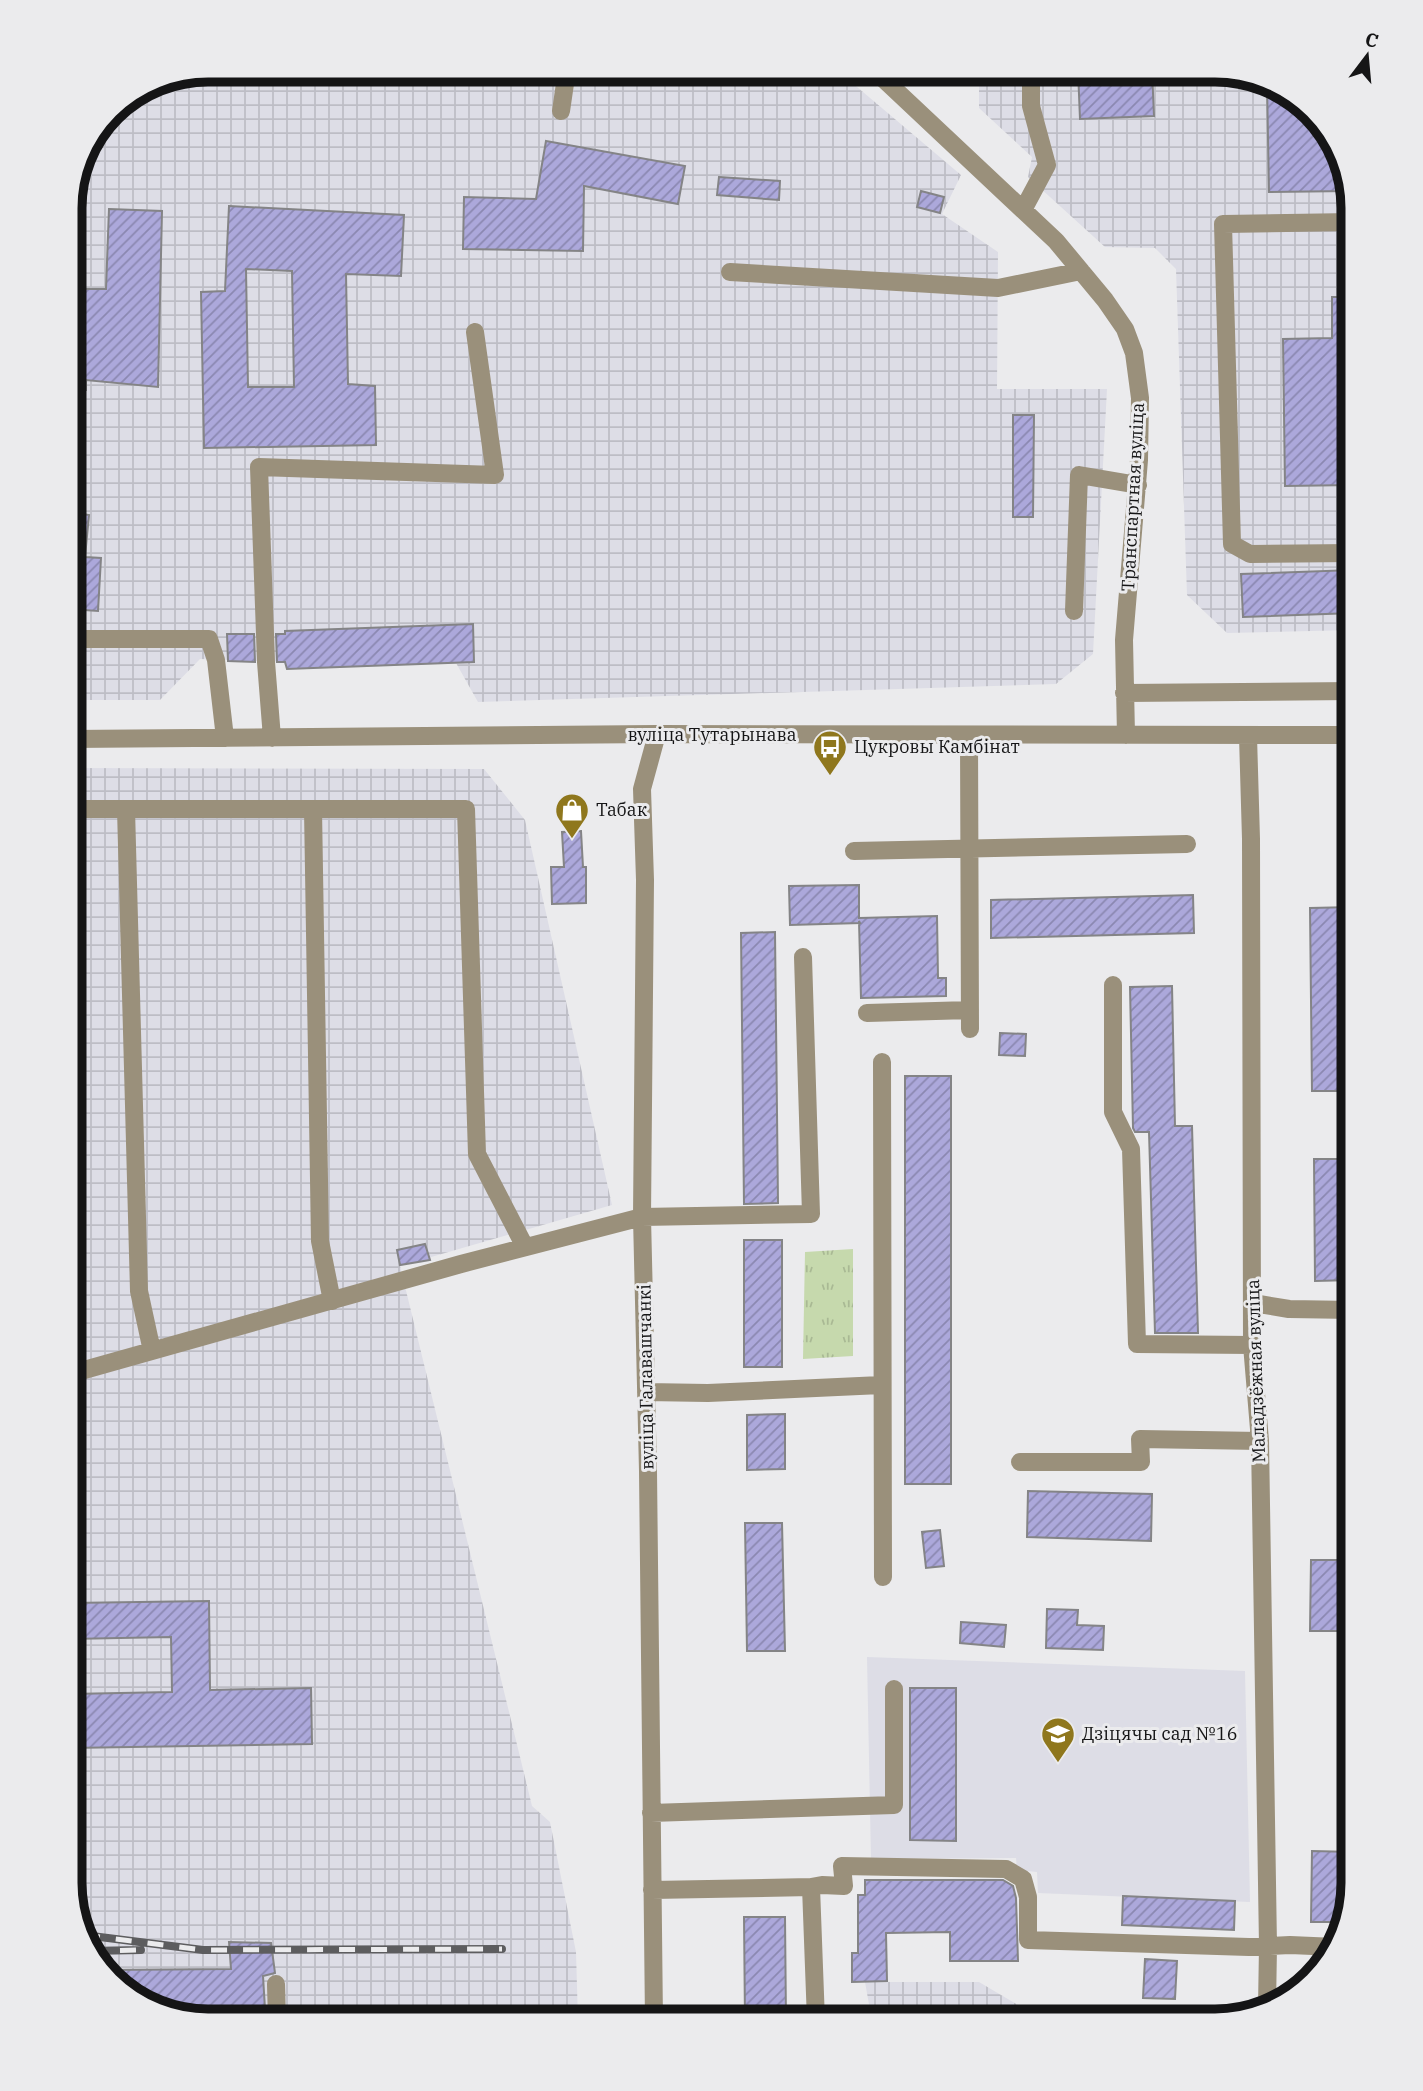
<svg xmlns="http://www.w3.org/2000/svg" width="1423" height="2091" font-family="'IBM Plex Serif',serif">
	<defs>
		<pattern id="industrial-grid" width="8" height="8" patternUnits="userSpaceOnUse" patternTransform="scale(1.75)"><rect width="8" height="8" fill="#dddde6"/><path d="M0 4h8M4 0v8" fill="none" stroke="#bdbdc5"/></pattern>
		<pattern id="park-tufts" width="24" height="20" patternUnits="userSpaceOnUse" patternTransform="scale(1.75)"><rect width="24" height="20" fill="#c6d9ad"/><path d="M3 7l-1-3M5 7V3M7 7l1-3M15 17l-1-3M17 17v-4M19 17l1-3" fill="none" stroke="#a9b994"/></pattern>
		<pattern id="building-hatch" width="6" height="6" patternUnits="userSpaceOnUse" patternTransform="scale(1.75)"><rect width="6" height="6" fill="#aca8db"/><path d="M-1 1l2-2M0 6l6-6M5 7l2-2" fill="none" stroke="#8b88b1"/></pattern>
	</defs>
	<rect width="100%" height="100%" fill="#ebebed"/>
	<!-- industrial -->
	<path fill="url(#industrial-grid)" d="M 208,70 L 837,70 L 961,175 L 942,214 L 998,252 L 997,389 L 1107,389 L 1093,654 L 1056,684 L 478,702 L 456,663 L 287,669 L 285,662 L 200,659 L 160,700 L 70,700 L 70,444 L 90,476 L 70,442 L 70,199 L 81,155 L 111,110 L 156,80 Z
		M 979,70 L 1224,70 L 1284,89 L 1335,139 L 1353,208 L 1353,630 L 1227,633 L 1187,595 L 1176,269 L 1155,248 L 1105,247 L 1028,177 L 1032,157 L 979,108 Z
		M 70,768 L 484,769 L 525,820 L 612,1205 L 400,1266 L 532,1806 L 550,1822 L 576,1952 L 578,2021 L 199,2021 L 132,1998 L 88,1952 L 70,1883 Z
		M 865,1982 L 979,1982 L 1045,2021 L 872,2021 Z"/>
	<!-- built -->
	<path fill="#dddde6" d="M 867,1657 L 1245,1671 L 1250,1902 L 1038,1893 L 1037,1872 L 1017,1870 L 1016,1858 L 871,1859 Z"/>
	<!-- park -->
	<path fill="url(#park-tufts)" d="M 853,1249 L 853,1356 L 803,1359 L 805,1252 Z"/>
	<!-- building -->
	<path fill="url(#building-hatch)" stroke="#848486" stroke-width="2" fill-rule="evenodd" d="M 1078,70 L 1152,70 L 1154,116 L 1080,119 Z
		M 1267,84 L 1284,89 L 1335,139 L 1348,191 L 1269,192 Z
		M 546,141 L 685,166 L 678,204 L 584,186 L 583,251 L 463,249 L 464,197 L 536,199 Z
		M 719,177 L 780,181 L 779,200 L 717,195 Z
		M 921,191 L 944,197 L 940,213 L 917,207 Z
		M 229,206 L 404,215 L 401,276 L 346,274 L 348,384 L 375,386 L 376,445 L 204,448 L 201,292 L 225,291 ZM 246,269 L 292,271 L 294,387 L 248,387 Z
		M 109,209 L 162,211 L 158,387 L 86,380 L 86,390 L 70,390 L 70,289 L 106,289 Z
		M 1332,297 L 1353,297 L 1353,485 L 1285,486 L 1283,339 L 1332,338 Z
		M 1013,415 L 1034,415 L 1033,517 L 1013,517 Z
		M 70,512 L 89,515 L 85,557 L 101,558 L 98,611 L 70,609 Z
		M 1353,570 L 1353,613 L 1243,617 L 1241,574 Z
		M 473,624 L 474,662 L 287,669 L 285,662 L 277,662 L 276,634 L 285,634 L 285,631 Z
		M 227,634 L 254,634 L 255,662 L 228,661 Z
		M 581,831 L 583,867 L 586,867 L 586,903 L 552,904 L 551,867 L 564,867 L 562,832 Z
		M 859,885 L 859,918 L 937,916 L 938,978 L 946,978 L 946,996 L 861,998 L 859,921 L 860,923 L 790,925 L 789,886 Z
		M 1193,895 L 1194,933 L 991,938 L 991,900 Z
		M 1353,907 L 1353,1091 L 1312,1091 L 1310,908 Z
		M 775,932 L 778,1203 L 744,1204 L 741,933 Z
		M 1172,986 L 1175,1126 L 1192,1126 L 1198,1333 L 1155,1333 L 1149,1132 L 1135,1132 L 1133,1128 L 1130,987 Z
		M 1000,1033 L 1026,1034 L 1025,1056 L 999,1055 Z
		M 905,1076 L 951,1076 L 951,1484 L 905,1484 Z
		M 1314,1159 L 1353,1159 L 1353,1280 L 1315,1281 Z
		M 744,1240 L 782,1240 L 782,1367 L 744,1367 Z
		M 425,1244 L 430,1260 L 400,1265 L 397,1250 Z
		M 785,1414 L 785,1469 L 747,1470 L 747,1415 Z
		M 1028,1491 L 1152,1494 L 1151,1541 L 1027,1537 Z
		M 745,1523 L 782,1523 L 785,1651 L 747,1651 Z
		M 940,1530 L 944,1566 L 926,1568 L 922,1532 Z
		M 1311,1560 L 1353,1560 L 1353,1631 L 1310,1631 Z
		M 209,1601 L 210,1690 L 311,1688 L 312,1744 L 70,1748 L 70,1694 L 172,1692 L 171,1637 L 70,1639 L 70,1603 Z
		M 1047,1609 L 1078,1610 L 1077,1625 L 1104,1626 L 1103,1650 L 1046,1648 Z
		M 961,1622 L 1006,1625 L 1004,1647 L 960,1643 Z
		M 910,1688 L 956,1688 L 956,1841 L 910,1840 Z
		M 1312,1851 L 1353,1852 L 1353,1883 L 1343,1922 L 1311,1922 Z
		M 865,1880 L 1003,1880 L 1013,1886 L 1016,1898 L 1018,1961 L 950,1961 L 950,1932 L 886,1933 L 887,1981 L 852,1982 L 852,1953 L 858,1953 L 858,1895 L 865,1895 Z
		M 1123,1896 L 1235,1901 L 1234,1930 L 1122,1925 Z
		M 744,1917 L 785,1917 L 786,2021 L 745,2021 Z
		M 229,1942 L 271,1943 L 275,1973 L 263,1976 L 265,2009 L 248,2010 L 247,2021 L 199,2021 L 132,1998 L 106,1970 L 231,1969 Z
		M 1145,1959 L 1177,1961 L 1175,1999 L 1143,1998 Z"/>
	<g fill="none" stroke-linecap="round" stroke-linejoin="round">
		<!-- minor -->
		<path stroke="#9a907b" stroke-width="18" d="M 874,70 L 1056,241 L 1105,300 L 1125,329 L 1134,353 L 1140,398 L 1139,460 L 1124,640 L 1126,735
			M 561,111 L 567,70
			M 1023,210 L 1047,165 L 1031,106 L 1031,74
			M 730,272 L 998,288 L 1081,271
			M 1353,553 L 1250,554 L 1232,544 L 1223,224 L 1353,222
			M 1074,611 L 1079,475 L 1138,485
			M 70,639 L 209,639 L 216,660 L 225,738
			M 1124,693 L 1353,691
			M 969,735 L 970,1029
			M 1248,736 L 1251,839 L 1252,1345 L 1260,1441 L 1268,1946 L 1267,2007
			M 272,738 L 266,662 L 259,467 L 495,475 L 475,332
			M 70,739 L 657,734 L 1353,735
			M 70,809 L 466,809 L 477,1154 L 525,1247
			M 126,809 L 139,1291 L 152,1351
			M 313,809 L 320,1241 L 332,1301
			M 854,851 L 1187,844
			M 1113,985 L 1113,1112 L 1131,1149 L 1137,1344 L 1252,1345
			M 867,1013 L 970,1010
			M 882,1062 L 883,1577
			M 1253,1303 L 1289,1309 L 1353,1310
			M 70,1374 L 461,1264 L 642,1217 L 811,1214 L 803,957
			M 646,1392 L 708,1393 L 881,1385
			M 1020,1462 L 1141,1462 L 1140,1439 L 1260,1441
			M 651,1813 L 894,1805 L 894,1689
			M 811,1887 L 816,2021
			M 652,1890 L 811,1887 L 822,1885 L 844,1886 L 842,1866 L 1006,1869 L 1023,1879 L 1028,1897 L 1028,1940 L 1249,1947 L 1290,1945 L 1336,1947
			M 276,1984 L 277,2021
			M 654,2021 L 648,1471 L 642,1217 L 645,880 L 642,789 L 657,734"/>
		<!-- rail casing -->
		<g stroke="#5d5d5f" stroke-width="8">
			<path id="rail" d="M 84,1935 L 203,1950 L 502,1949
				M 88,1951 L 141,1950"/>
		</g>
		<!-- rail -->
		<use href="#rail" stroke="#ebebed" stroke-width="5" stroke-dasharray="16" stroke-linecap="butt"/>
	</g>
	<!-- icons -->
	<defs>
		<g id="bus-pin" transform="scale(1.75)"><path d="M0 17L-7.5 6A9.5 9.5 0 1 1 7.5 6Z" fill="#8f771d" stroke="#ebebed"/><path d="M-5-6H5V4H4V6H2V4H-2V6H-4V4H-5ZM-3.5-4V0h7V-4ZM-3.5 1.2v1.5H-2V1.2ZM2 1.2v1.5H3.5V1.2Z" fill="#fff"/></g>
		<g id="shop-pin" transform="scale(1.75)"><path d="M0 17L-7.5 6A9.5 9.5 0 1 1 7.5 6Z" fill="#8f771d" stroke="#ebebed"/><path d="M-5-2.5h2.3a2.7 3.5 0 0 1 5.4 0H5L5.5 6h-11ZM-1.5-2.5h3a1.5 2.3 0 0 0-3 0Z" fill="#fff"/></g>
		<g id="school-pin" transform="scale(1.75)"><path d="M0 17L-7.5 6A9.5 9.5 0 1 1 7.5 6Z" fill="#8f771d" stroke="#ebebed"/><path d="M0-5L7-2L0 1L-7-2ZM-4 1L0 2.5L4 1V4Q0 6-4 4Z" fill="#fff"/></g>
	</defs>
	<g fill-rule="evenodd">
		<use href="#bus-pin" x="830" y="747"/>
		<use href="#shop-pin" x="572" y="810"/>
		<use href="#school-pin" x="1058" y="1734"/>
	</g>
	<g text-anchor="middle" stroke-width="6" stroke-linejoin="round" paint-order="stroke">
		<!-- street labels -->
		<g font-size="18" fill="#151516" stroke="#ebebed">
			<text transform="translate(1133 497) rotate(-87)" y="6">Транспартная вуліца</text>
			<text x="712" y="741">вуліца Тутарынава</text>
			<text transform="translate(1256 1371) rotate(-92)" y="6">Маладзёжная вуліца</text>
			<text transform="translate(646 1377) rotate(-91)" y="6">вуліца Галавашчанкі</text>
		</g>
		<!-- poi labels -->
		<g font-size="18" fill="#151516" stroke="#ebebed" text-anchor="start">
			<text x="854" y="753">Цукровы Камбінат</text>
			<text x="596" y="816">Табак</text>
			<text x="1082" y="1740">Дзіцячы сад №16</text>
		</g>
	</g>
	<!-- crop -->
	<path d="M0 0H1423V2091H0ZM208 82H1215A126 126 0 0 1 1341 208V1883A126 126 0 0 1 1215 2009H208A126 126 0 0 1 82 1883V208A126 126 0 0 1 208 82Z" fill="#ebebed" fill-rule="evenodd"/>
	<path fill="none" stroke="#151516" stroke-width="9" d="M208 82H1215A126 126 0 0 1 1341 208V1883A126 126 0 0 1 1215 2009H208A126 126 0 0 1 82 1883V208A126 126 0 0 1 208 82Z"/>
	<!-- north arrow -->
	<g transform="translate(1367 56) rotate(16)" stroke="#ebebed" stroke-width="5" paint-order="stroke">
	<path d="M0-5L12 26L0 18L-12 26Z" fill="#151516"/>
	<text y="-10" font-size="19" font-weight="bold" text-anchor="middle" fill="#151516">С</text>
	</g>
</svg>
